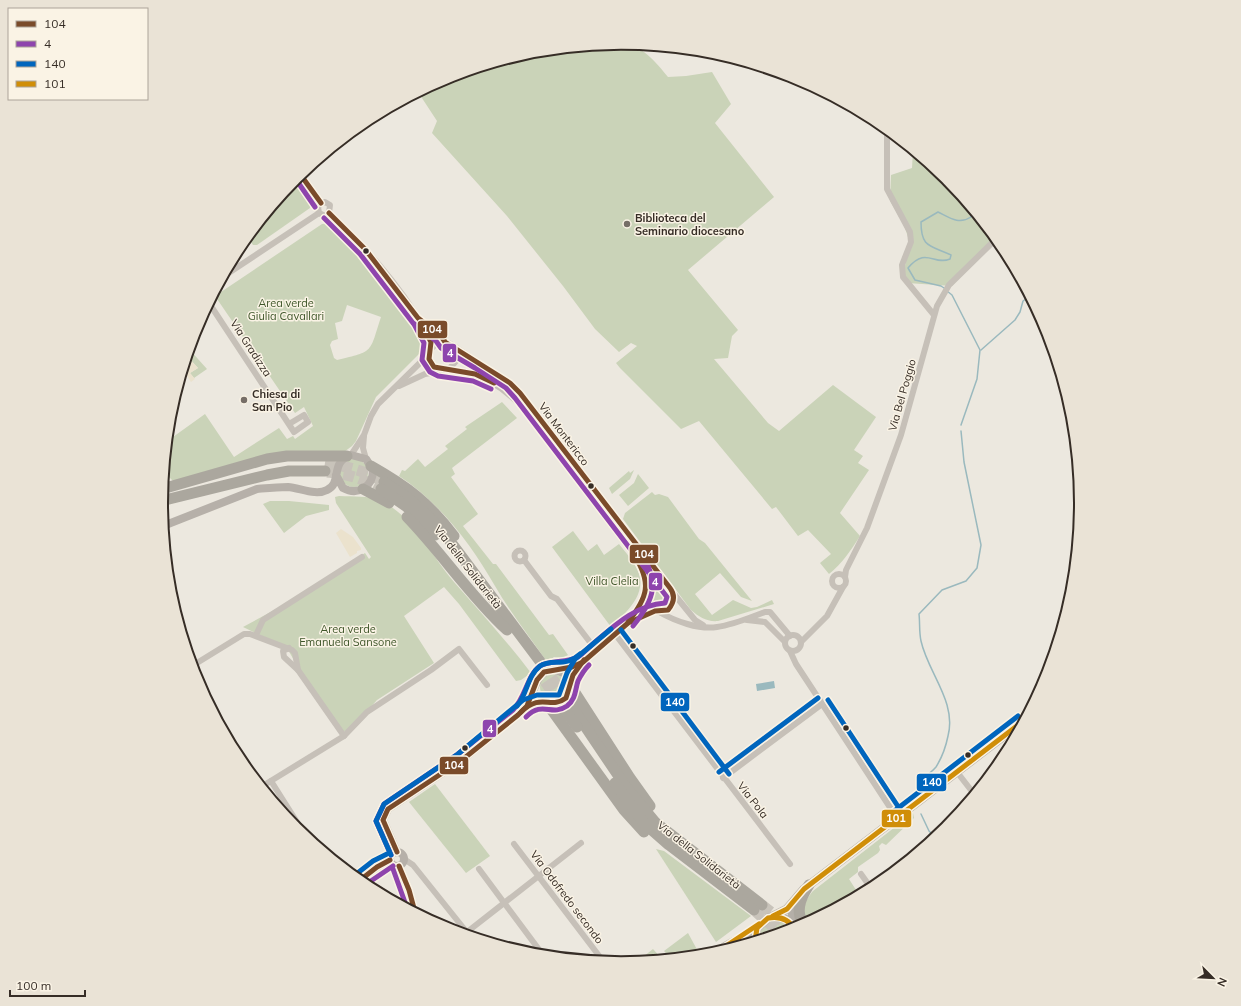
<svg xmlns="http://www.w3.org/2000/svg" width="1241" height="1006" viewBox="0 0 1241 1006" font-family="Mulish,sans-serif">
	<rect width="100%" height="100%" fill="#ece8df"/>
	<g fill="#cad3b8" fill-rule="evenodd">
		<path d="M621 43C642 45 655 61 668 77L686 76 712 72 731 104 715 123 774 197 688 270 738 330 732 336 728 358 714 359 768 423 779 431 833 385 876 417 854 450 863 456 858 463 869 470 840 513 860 536C851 550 842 564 829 574L820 563 831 554 808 530 798 536 776 507 772 509 699 421 681 429 620 368 616 363 637 346 631 343 619 352 595 329 563 286 507 216 432 133 437 121 418 92 445 78 531 52Z"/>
		<polygon points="913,151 946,178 996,239 952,286 907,283 903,279 909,240 904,225 890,201 891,175 912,168"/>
		<polygon points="294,179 312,203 310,208 257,245 253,245 247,236"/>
		<path d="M330 223 362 253 420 333 424 345 423 350 376 397 356 441 352 446 344 452 239 462 173 481 169 477 163 478 166 442 205 414 234 457 279 428 287 439 293 436 295 439 313 426 304 407 295 413 215 296 322 224ZM347 305 381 317C369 353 375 351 337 360L334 358 330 345 332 341 338 339 335 323 342 321Z"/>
		<polygon points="189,349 207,369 194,378 190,373 198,368 187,356"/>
		<path d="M502 402 517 418 452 468 455 474 451 477 478 514 463 526 493 564H496L549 635 553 634 568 655 562 658 554 657 547 662C530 637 510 612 495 586 471 544 440 503 399 476L402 470 405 471 418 459 425 467 448 449 445 446 467 429 465 427Z"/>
		<circle cx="354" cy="473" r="14"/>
		<polygon points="634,470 630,479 612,494 609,488 629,471 630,473"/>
		<polygon points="638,474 649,488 628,506 619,495 634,483"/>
		<path d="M652 492 655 495 659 494 668 497 699 539 705 543 752 601 741 597 720 573 695 594 712 615 733 600 751 608 757 607 772 600 774 604 718 621C707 622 699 617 691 610L623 519 625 513Z"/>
		<path d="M339 496C354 497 367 495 381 501 415 517 431 556 454 582 480 612 507 641 531 673L521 680 516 681 459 604 444 587 404 616 434 663 377 700 351 729 342 732 311 690 287 648 243 627 289 602 365 553 369 559 371 557 336 503 335 497Z"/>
		<polygon points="270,501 289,501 329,505 329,510 306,516 284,533 263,504"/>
		<path d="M573 531 588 551 597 544 604 555 619 544C625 552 633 560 637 569 649 594 626 612 611 627L552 547Z"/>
		<circle cx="660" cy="598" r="12"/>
		<circle cx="553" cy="687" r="13"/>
		<polygon points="435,784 490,856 466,873 409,802"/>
		<path d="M913 813 914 818 886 845 882 843 879 846 880 850 878 853 858 867V872L849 879 856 890 840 902 841 904 809 921C799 912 806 899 813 891Z"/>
		<polygon points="656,849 664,851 751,916 716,942"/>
		<polygon points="771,921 781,921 790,930 759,939 762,927"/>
		<polygon points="688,933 700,955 670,958 664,951"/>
		<polygon points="653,949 662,959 638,961"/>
	</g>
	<g fill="#ebe2cd">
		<polygon points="187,356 198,368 190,373 195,379 191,382 187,376 181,374"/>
		<polygon points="341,529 353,537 361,548 361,550 357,551 357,553 350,557 336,533"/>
	</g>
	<polygon fill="#9ab9be" points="774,681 775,688 757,691 756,684"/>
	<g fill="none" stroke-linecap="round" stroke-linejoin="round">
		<g stroke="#9ab9be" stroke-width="1.5">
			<path d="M944 288 941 286 915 280 908 268C926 246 934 266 950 259L951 255C930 245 921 248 921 222L938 212C950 218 959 225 971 217L969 206"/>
			<polyline points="947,291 952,295 980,350 977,379 961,425"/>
			<polyline points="981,350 1015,320 1020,312 1023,301 1029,297"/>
			<path d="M920 785C924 776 930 774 936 767 941 759 946 746 948 736 957 702 928 673 921 641 919 632 920 622 919 614L942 590 966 581 977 568 981 545 964 462 961 431"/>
			<polyline points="921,814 929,831 935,837"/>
		</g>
		<g stroke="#c8c3ba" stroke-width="11" stroke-dasharray="11 5.5" stroke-linecap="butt">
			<path d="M325 463C349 467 363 470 384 482"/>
			<path d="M327 472C349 474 361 478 381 489"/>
			<polyline points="542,664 570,704"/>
			<polyline points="536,668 563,708"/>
			<polyline points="762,905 782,921"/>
			<polyline points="754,910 780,933"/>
		</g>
		<g stroke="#c6c0b8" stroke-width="6">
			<polyline points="887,130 887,189 910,232 911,242 902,265 903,277 934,315"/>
			<polyline points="300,173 321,203"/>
			<polyline points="321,203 318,207 319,213 325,216 329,213"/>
			<polyline points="321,203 325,202 330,205 329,213"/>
			<path d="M329 213C363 244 400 286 422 325 425 330 429 336 431 342 433 351 425 359 435 367 440 372 448 369 455 370 482 375 501 385 520 405L643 567 645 574 646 593"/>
			<polyline points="221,278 319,213"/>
			<polyline points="209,303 294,432 308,422 304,415 289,424"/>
			<polyline points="421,320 445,342"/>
			<polyline points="431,349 437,343 449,343 510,383 520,393 670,588"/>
			<polyline points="449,369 457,360 456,348"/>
			<polyline points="399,386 425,374 441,371"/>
			<polyline points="364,436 363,448 366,459"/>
			<polyline points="351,455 364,435 371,416 378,404 429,354"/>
			<circle cx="520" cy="556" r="5.5"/>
			<polyline points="524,560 551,596 557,599 596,650"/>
			<circle cx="839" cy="581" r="7"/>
			<polyline points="845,577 846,570 867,528 901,435 937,306 949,285 996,239"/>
			<circle cx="660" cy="598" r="14"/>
			<polyline points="674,594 695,620 703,625"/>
			<path d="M659 612C675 621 699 630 717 627 733 625 749 618 765 612H770L790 636"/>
			<polyline points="747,620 765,622 785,642"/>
			<polyline points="629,622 655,611"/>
			<polyline points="615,634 790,864"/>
			<circle cx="793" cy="643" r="8"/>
			<polyline points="256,635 263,620 362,557"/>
			<polyline points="801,642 827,616 843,587"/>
			<polyline points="289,648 283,651 284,657 298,670 344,736"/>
			<polyline points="790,651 796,664 897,818"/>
			<polyline points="192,666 244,634 250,634 292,650 295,653 298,670"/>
			<polyline points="559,670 581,662"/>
			<path d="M570 683C580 657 607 642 627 623 634 616 640 607 645 598"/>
			<polyline points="219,723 262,787"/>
			<polyline points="957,772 974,794"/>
			<polyline points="723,778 822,704"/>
			<polyline points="271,781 307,838"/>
			<polyline points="261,787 344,736 367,712 431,670 459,649 487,685"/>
			<polyline points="514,844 603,961"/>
			<polyline points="404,859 413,865 469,935"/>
			<polyline points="399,866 409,890 415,912"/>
			<polyline points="479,869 543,955"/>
			<polyline points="861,874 871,888"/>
			<polyline points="467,932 581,843"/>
		</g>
		<g stroke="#b6b0a9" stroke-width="8">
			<path d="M163 526 257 489C268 488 277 487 288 487 300 488 316 496 327 490 343 483 329 462 351 455L366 459 373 470C373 487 358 496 343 488L336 475"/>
			<circle cx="397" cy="859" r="7"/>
			<path d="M397 852 383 820 388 809 462 760 527 706 539 701 550 703H559L566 698 570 689 569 679 563 673 554 669C535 671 535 692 527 706"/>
			<polyline points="359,881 377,867 390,860"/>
		</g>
		<g stroke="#b4afa8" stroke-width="9">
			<polyline points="773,916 787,909 804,889 1022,722"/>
			<polyline points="793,925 792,916 796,899"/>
			<path d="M755 941 757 928 768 918C779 915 789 918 794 929"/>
			<path d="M716 953C729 942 745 938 757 927"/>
		</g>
		<g stroke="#aba79e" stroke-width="11">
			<path d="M371 466C408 487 428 502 454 536"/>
			<polyline points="384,482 408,498 428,516 447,537 542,664"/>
			<polyline points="162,489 267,459 287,456 347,456"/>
			<polyline points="363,489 389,503"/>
			<polyline points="381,489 407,507 435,535"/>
			<polyline points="161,501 267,475 289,471 325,471"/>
			<path d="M407 517C442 553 470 596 507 630"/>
			<polyline points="570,685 630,778 650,806"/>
			<polyline points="546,702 624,810 644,832"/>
			<polyline points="570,704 626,787 655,822 762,905"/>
			<polyline points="563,708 577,727"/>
			<polyline points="615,783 644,823 669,845 754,910"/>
			<path d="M804 924C794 912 801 897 809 885"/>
			<polyline points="794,927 795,928"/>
		</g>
		<g stroke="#faf3e5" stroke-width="8">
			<g id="bus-1">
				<polyline points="300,174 321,203"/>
				<path d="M329 213 365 249 418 318 441 336 445 342 510 383 520 393 670 588C676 596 674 603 668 610L655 611 628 623 583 662 572 667 544 672 537 680 527 706 518 715 462 760 388 809 383 820 397 852"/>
				<polyline points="420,321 431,342 429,359 434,367 475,374 494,383"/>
				<path d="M628 622C648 597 652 583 634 555"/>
				<path d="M521 712C542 692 550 710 566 698L573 675 584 660"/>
				<polyline points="399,866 409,890 415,912"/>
				<polyline points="359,881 377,867 390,860"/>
			</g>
		</g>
		<g stroke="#faf3e5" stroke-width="8">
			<g id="bus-2">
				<polyline points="295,178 315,207"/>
				<path d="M324 218 360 254 413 323 436 341 441 348 475 368 506 388 515 398 667 597 665 603C636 605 615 625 594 643 589 647 584 653 578 657 567 663 549 660 540 666 527 675 526 697 513 710L458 754 384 804 376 821 391 855"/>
				<polyline points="414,324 424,343 422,360 430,372 438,376 473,381 491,389"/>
				<path d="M633 626C655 599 660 582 640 551"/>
				<path d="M526 717C543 700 551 717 567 706 576 699 575 690 578 681 581 675 585 669 589 665"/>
				<polyline points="393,869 407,908"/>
				<polyline points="365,885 393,866"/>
			</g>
		</g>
		<g stroke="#faf3e5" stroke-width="8">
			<g id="bus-3">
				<polyline points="621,630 729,774"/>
				<polyline points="828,700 903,814"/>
				<path d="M517 706C527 695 527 676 540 666 552 658 565 668 580 654"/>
				<polyline points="719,772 818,698"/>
				<polyline points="893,812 1018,716"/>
				<polyline points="391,855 376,821 384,804 458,754 523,700 537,695 559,695 567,673 575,659 611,629"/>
				<polyline points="355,875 373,861 387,854"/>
			</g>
		</g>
		<g stroke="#faf3e5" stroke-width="8">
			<g id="bus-4">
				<polyline points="773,916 787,909 804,889 1022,722"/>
				<path d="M755 941 757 928 768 918C779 916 788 918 794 929"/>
				<polyline points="717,952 759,924"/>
			</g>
		</g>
		<use href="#bus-1" stroke="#7a4b2a" stroke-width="5"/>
		<use href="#bus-2" stroke="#8e44ad" stroke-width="5"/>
		<use href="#bus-3" stroke="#0065bd" stroke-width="5"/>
		<use href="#bus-4" stroke="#d08e08" stroke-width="5"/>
	</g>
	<g fill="#766e67" stroke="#faf3e5" stroke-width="1.5">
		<circle cx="627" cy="224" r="4"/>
		<circle cx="244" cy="400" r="4"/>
	</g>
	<g fill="#362d26" stroke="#faf3e5" stroke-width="1.5">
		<circle cx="366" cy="251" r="3.5"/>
		<circle cx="591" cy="486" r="3.5"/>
		<circle cx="633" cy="646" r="3.5"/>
		<circle cx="846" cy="728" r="3.5"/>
		<circle cx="465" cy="748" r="3.5"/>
		<circle cx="968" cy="755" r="3.5"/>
	</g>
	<g text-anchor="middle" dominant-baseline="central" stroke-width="3" stroke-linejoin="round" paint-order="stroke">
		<g font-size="11" font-weight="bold" fill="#362d26" stroke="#faf3e5" text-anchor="start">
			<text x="635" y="218">Biblioteca del<tspan x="635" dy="13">Seminario diocesano</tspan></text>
			<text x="252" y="394">Chiesa di<tspan x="252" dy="13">San Pio</tspan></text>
		</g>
		<g font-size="11" fill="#3e5529" stroke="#faf3e5">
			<text x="286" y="303">Area verde<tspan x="286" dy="13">Giulia Cavallari</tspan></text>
			<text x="612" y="581">Villa Clelia</text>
			<text x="348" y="629">Area verde<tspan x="348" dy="13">Emanuela Sansone</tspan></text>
		</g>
		<g font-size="11" fill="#362d26" stroke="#faf3e5">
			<text transform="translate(251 348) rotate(57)">Via Gradizza</text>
			<text transform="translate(902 395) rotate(-74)">Via Bel Poggio</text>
			<text transform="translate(564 434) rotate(53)">Via Montericco</text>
			<text transform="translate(468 567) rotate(52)">Via della Solidarietà</text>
			<text transform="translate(753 800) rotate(52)">Via Pola</text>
			<text transform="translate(699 855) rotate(38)">Via della Solidarietà</text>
			<text transform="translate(567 897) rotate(53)">Via Odofredo secondo</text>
		</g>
	</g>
	<path d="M0 0H1241V1006H0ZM168 503a453 453 0 1 1 906 0a453 453 0 1 1-906 0Z" fill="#eae3d6" fill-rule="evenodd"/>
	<path fill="none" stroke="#362d26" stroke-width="2" d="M168 503a453 453 0 1 1 906 0a453 453 0 1 1-906 0Z"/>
	<g stroke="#faf3e5" stroke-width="1.5">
		<rect x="417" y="320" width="31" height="19" rx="4" fill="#7a4b2a"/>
		<rect x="442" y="343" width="15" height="20" rx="4" fill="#8e44ad"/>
		<rect x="629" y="544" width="30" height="20" rx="4" fill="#7a4b2a"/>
		<rect x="648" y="572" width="15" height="19" rx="4" fill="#8e44ad"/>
		<rect x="660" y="692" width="30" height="20" rx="4" fill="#0065bd"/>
		<rect x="482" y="719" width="15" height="19" rx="4" fill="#8e44ad"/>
		<rect x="439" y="756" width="30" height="19" rx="4" fill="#7a4b2a"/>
		<rect x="916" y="773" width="31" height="19" rx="4" fill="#0065bd"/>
		<rect x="881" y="809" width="31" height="19" rx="4" fill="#d08e08"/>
	</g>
	<g font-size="11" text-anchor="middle" font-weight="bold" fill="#fff">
		<text x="432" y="333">104</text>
		<text x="450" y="357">4</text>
		<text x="644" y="558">104</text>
		<text x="655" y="586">4</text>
		<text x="675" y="706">140</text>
		<text x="490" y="733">4</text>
		<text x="454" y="769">104</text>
		<text x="932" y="786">140</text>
		<text x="896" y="822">101</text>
	</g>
	<rect x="8" y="8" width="140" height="92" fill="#faf3e5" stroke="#aca499"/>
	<rect x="16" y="21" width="20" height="6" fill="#7a4b2a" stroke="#aca499"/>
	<text x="44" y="28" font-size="12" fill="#362d26">104</text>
	<rect x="16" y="41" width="20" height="6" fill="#8e44ad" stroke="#aca499"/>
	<text x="44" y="48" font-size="12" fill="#362d26">4</text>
	<rect x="16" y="61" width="20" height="6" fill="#0065bd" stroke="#aca499"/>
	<text x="44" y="68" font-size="12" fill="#362d26">140</text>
	<rect x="16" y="81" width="20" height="6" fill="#d08e08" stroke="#aca499"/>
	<text x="44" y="88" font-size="12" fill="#362d26">101</text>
	<g transform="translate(1213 978) rotate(114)" stroke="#faf3e5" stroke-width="3" paint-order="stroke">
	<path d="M0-3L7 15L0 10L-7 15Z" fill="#362d26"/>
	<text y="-6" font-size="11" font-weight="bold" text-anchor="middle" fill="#362d26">N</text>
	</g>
	<path d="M10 990v6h75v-6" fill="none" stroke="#362d26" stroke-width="2"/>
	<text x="16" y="990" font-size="12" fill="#362d26" stroke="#faf3e5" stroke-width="3" paint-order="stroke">100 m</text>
</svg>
